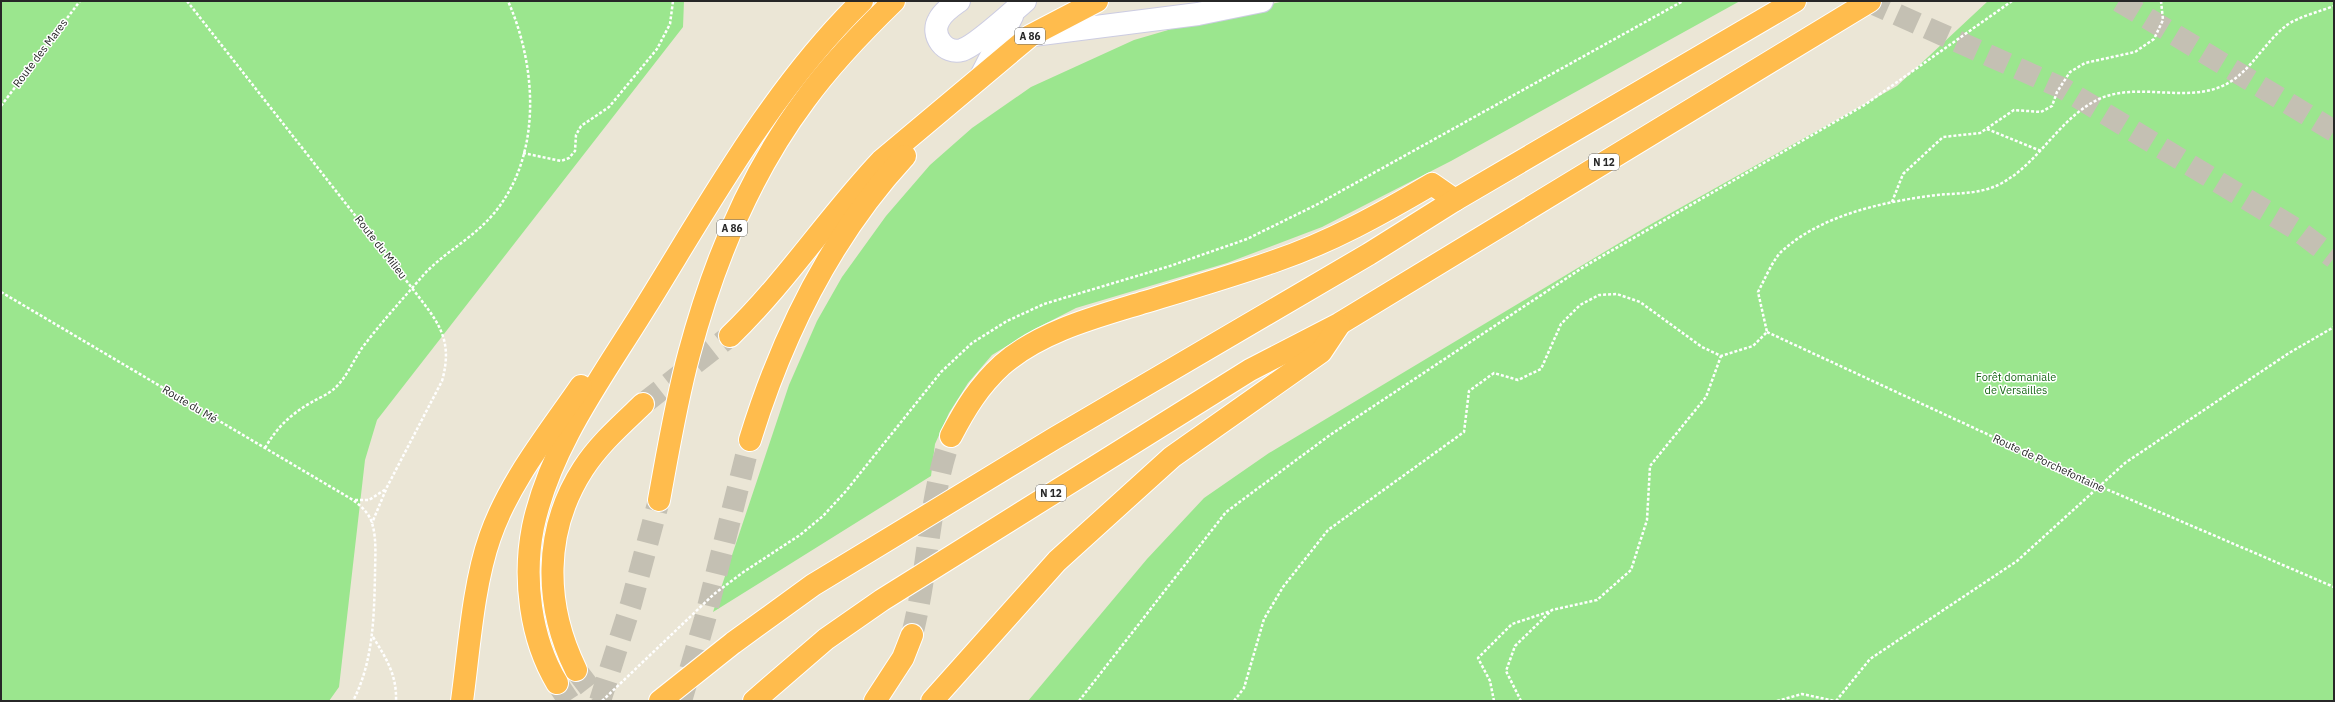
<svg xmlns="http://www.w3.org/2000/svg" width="2335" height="702" viewBox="0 0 2335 702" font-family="'IBM Plex Sans',sans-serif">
	<rect width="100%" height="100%" fill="#ebe6d6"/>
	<g fill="#9be68e">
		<polygon points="1,1 684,1 683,27 377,420 365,460 339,687 329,701 1,701"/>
		<polygon points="1285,1 1740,1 1451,161 1322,227 1227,263 1076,308 1033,330 992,355 968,383 949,413 935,444 931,476 713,612 789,385 817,321 842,277 886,216 930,165 972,128 1031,87 1134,40 1216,16"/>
		<polygon points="1988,1 2334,1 2334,701 1028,701 1147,559 1204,498 1269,453 1646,227 1897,86"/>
	</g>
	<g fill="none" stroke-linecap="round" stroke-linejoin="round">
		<g stroke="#c4c0b3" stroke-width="22" stroke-dasharray="22 11" stroke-linecap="butt">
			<polyline points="1867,1 2064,89 2296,229 2334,258"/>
			<polyline points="2119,1 2334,131"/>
			<polyline points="643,404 730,336"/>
			<path d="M912 635C929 569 928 500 951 436"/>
			<polyline points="576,670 600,701"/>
			<polyline points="557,683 569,701"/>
			<polyline points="600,701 631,604 659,500"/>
			<polyline points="681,701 705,619 750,440"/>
		</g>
		<g stroke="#cccce2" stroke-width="24">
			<g id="minor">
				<path d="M959 1C952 6 943 12 939 20 930 35 945 55 962 50 977 45 1012 12 1025 1"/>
				<polyline points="1033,35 1198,14 1262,1"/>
				<polyline points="981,76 1012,16"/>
			</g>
		</g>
		<g stroke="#fff" stroke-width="24">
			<g id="highway">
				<path d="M730 336C786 282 828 217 881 161L1030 36 1097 1"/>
				<path d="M951 436C965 409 979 386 1002 365 1041 331 1096 317 1145 302 1188 289 1232 276 1275 261 1331 242 1381 214 1432 184L1455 200"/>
				<path d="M750 440C782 336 830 237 905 156"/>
				<path d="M659 500C668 451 676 402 689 354 713 264 749 175 805 100 831 64 862 32 894 1"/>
				<path d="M576 670C544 605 543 531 583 469 599 444 622 424 643 404"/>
				<path d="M557 683C530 638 523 578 533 527 550 446 603 376 646 306 711 201 773 88 862 1"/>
				<path d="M462 701C469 650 473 585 490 537 509 482 548 434 581 386"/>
				<polyline points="660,701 733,643 813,585 1055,438 1369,254 1455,200 1795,1"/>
				<polyline points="754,701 826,639 882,600 1250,370 1339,324 1870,1"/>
				<polyline points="875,701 903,658 912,635"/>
				<polyline points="932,701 1057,561 1172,457 1321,352 1339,325"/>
			</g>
		</g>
		<g stroke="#fff" stroke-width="2.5" stroke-dasharray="3 2" stroke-linecap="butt">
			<path d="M187 1 412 288C437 321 454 338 442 381L387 487 372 523"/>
			<polyline points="1,106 80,1"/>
			<polyline points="1987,129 2041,151"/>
			<polyline points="523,153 561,161 569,158 575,151 576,135 581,126 609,107 657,49 670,24 673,1"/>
			<polyline points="1892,202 1903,174 1943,137 1980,133 2014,110 2041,112 2052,106 2057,92 2070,72 2085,63 2135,52 2154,39 2163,20 2161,1"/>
			<path d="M1 292 353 500C361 506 369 513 372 523 377 539 375 559 375 575 374 619 373 662 353 701"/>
			<polyline points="1767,332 2099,486 2334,587"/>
			<path d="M265 448C277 427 291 414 312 402 319 398 329 394 335 388 347 377 353 361 362 348 380 324 400 302 420 279 440 255 467 242 488 220 543 162 538 69 508 1"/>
			<polyline points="355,500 369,500 386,489"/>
			<path d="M373 637C386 658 397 675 396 701"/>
			<polyline points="602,701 714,594 742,573 800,535 823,516 846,491 941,372 972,343 1007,321 1044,304 1170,266 1247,239 1316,205 1683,1"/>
			<polyline points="1079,701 1226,512 1330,435 1585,266 1866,104 2012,1"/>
			<path d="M1234 701 1244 688 1264 619 1283 587 1328 530 1464 432 1469 391 1494 373 1518 380 1541 369 1561 324 1580 305 1599 295 1617 294 1640 302 1702 347 1721 356 1753 346 1767 332 1758 292C1764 281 1773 259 1782 251 1821 216 1878 203 1929 196 1955 192 1978 196 2002 183 2040 162 2059 118 2099 99 2137 82 2182 102 2220 87 2250 75 2262 44 2287 25 2298 17 2321 11 2334 6"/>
			<polyline points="1494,701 1490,681 1478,658 1512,624 1551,611"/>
			<polyline points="1521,701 1506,671 1515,646 1552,610 1597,600 1631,570 1647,520 1650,466 1706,397 1721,356"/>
			<polyline points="1777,701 1802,694 1835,701"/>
			<polyline points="1836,701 1870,659 2017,561 2125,463 2289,353 2334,327"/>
		</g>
		<use href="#minor" stroke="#fff" stroke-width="22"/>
		<use href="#highway" stroke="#ffbc4d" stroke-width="22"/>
	</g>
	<g text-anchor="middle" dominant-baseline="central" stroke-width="3" stroke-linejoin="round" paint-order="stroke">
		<g fill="#fff" stroke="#686868" stroke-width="1">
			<rect x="1015" y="28" width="30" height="16" rx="3"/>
			<rect x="1589" y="154" width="30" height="16" rx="3"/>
			<rect x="717" y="220" width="30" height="16" rx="3"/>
			<rect x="1036" y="485" width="30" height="16" rx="3"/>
		</g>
		<g font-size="10" font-weight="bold" fill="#272727">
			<text x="1030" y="36">A 86</text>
			<text x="1604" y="162">N 12</text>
			<text x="732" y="228">A 86</text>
			<text x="1051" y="493">N 12</text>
		</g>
		<g font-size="11" fill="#272727" stroke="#fff">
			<text transform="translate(40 53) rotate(-53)">Route des Mares</text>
			<text transform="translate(381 247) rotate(52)">Route du Milieu</text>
			<text transform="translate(190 404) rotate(31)">Route du Mé</text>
			<text transform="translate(2049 463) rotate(25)">Route de Porchefontaine</text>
		</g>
		<g font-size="11" fill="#156614" stroke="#fff">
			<text x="2016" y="377">Forêt domaniale<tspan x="2016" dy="13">de Versailles</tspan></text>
		</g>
	</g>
	<rect width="2335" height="702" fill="none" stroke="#272727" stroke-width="4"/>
</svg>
